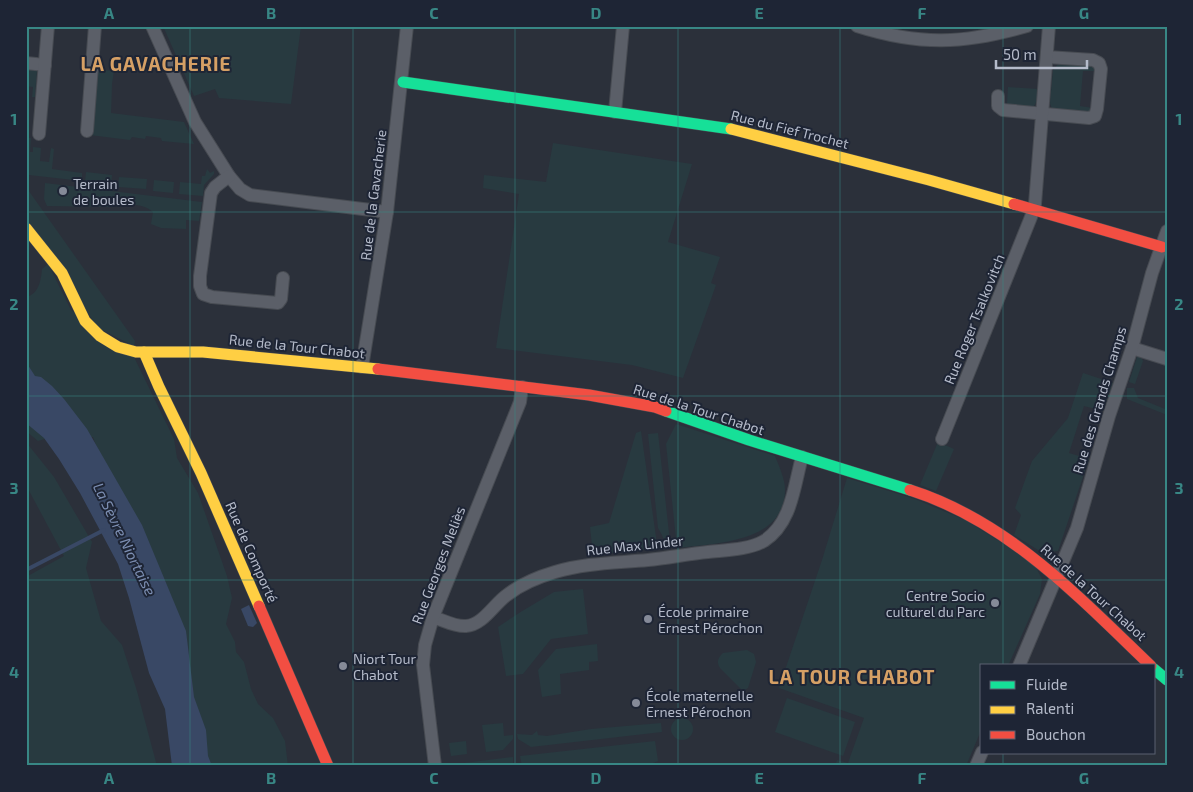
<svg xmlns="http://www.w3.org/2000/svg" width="1193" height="792" viewBox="0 0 1193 792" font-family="'Exo 2',sans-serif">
	<rect width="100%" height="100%" fill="#2b303a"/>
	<g fill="#283a40">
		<polygon points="163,26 301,26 291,104 219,98 215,89 194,96"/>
		<polygon points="1059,63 1093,65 1096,71 1083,71 1080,106 1093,108 1091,113 1052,109 1050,103 1053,70"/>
		<polygon points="96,69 114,71 112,84 111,113 184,122 194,144 162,141 161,138 146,136 145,139 132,137 130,140 90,135"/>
		<polygon points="26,70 37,70 35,97 32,97 33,87 26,86"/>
		<path d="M1008 87 1038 89C1037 112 1031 110 1011 108L1007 103Z"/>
		<polygon points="29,138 31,138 30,152 33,152 33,147 41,148 40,161 49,162 51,148 54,149 52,169 82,173 82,181 29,175 26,172 26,146"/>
		<polygon points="553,143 692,164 668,242 720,257 711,283 716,285 683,378 632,365 496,348 519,194 483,188 484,175 546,182"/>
		<polygon points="207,169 210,173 214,171 214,174 204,185 203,196 179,194 180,182 201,184 202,176 205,176"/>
		<polygon points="86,172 112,175 111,185 85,182"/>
		<polygon points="119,177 147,179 146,189 118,187"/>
		<polygon points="154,180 174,182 173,193 153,191"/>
		<path d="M45 183 202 202 199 221 186 220V229L161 228 151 224 153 212C143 203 126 203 112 207L47 206 44 199Z"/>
		<polygon points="26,187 135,341 134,346 98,328 26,221"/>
		<path d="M48 264 71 310 134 357 174 439 177 458 198 493 227 576 232 598 226 624 235 642 236 652 244 662 251 689 258 704 273 718 285 741 288 766H183L103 464 93 437 81 438 58 435 38 441 26 431V297C39 294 41 280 42 269Z"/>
		<polygon points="1137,357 1141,357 1143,361 1135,384 1129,382"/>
		<polygon points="1083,373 1113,383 1103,411 1084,406 1069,453 1089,459 1058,551 1043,553 1014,535 1021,515 1015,508 1032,461 1068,418"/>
		<polygon points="1127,388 1134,388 1138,398 1165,409 1167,404 1167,415 1127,399"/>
		<path d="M676 424 775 456C779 466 785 479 785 490 785 543 715 543 677 548L666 444Z"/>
		<polygon points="641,431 657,544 652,549 593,555 590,527 609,523 636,433"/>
		<polygon points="658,433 670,542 665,543 662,535 658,528 648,434"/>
		<polygon points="26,442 54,477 92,542 86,568 101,621 122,645 137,691 157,766 26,766 26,577 64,556 26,485"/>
		<polygon points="938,442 954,449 936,491 920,485"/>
		<polygon points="847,478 915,499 965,520 1033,562 1042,579 1040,594 1008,666 982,666 982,728 966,766 835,766 837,760 848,763 864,718 779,688 822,560"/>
		<polygon points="583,589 588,634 551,639 523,674 506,676 498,627 519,613 554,592"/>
		<polygon points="597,644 598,661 589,662 589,670 560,674 561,694 542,697 538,670 556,649"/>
		<path d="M747 650 754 654 756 662 748 688 743 691 720 668C716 662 718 658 723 653Z"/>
		<polygon points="787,698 855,722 843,756 775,732"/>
		<circle cx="682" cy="729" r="11"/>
		<polygon points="503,723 504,736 513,735 513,739 503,750 486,752 482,725"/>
		<polygon points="661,723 662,732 531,747 518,739 517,734 532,735 537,731 538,735 547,736 591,729"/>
		<polygon points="466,741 467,754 451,756 449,743"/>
		<polygon points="655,741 658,761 646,766 562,766 546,764 522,766 520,756"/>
		<polygon points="513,757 513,766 456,766 456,764"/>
	</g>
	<g fill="#394865">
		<polygon points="26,362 35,376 41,377 52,386 64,399 87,429 142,525 186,631 194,697 206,730 208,756 212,766 172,766 165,709 149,673 129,598 118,564 80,493 59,459 44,438 26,423"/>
		<polygon points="249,605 257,623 253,627 248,626 241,609"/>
	</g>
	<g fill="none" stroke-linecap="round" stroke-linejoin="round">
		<polyline stroke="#394865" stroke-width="4" points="26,570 104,530"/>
		<g stroke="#474b52" stroke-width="14">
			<g id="street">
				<polyline points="152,26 195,122 229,176 240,189 250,195 387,212"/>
				<path d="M857 26C920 46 964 44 1027 26"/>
				<polyline points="26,63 45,65"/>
				<polyline points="998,96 998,106 1003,110 1089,118 1095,116 1097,109 1101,69 1099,63 1093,60 1047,57"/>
				<polyline points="615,112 623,26"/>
				<polyline points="87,131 95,26"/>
				<polyline points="39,134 48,26"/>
				<polyline points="229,176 215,187 211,193 200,276 200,286 203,294 212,297 278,303 281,299 283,278"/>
				<polyline points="1132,348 1167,359"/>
				<polyline points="362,367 387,212 407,26"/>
				<polyline points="942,439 1031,217 1035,204 1049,26"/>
				<path d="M433 617C443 620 455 627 466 626 483 625 494 604 507 595 521 584 538 577 555 572 585 563 617 563 648 560 668 558 688 554 708 552 726 550 748 550 764 541 792 523 794 486 802 457"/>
				<polyline points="1019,666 1077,528 1109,416 1132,348 1152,273 1167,231"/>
				<polyline points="435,766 423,665 425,645 433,617 520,402 522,387"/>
				<polyline points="976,766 982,752"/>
			</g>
		</g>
		<g stroke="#474b52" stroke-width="12">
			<g id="fast">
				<polyline points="403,82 731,129"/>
				<polyline points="666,411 749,440 910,490"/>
				<polyline points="1154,669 1167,680"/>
			</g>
		</g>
		<g stroke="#474b52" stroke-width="12">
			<g id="slow">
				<polyline points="731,129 929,180 1014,204"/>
				<polyline points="26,228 62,273 85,321 100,336 118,347 136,352 203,352 378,369"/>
				<polyline points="144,352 159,387 201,473 259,606"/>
			</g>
		</g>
		<g stroke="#474b52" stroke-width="12">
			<g id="jam">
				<polyline points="1014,204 1162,247"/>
				<polyline points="378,369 589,395 655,407 666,411"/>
				<path d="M910 490C1008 521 1079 597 1151 666"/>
				<polyline points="259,606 328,766"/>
			</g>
		</g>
		<use href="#street" stroke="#5b5f68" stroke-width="12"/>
		<use href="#fast" stroke="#16e098" stroke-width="11"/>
		<use href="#slow" stroke="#ffcf43" stroke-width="11"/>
		<use href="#jam" stroke="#f24e42" stroke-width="11"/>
	</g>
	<path fill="none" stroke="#388785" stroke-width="1" stroke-opacity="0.55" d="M190 26V766M353 26V766M515 26V766M678 26V766M840 26V766M1003 26V666M26 212H1167M26 396H1167M26 580H1167M1003 753V766"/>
	<g fill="#858a98" stroke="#1e2535" stroke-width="2">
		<circle cx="63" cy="191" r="5"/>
		<circle cx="995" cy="603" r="5"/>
		<circle cx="648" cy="619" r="5"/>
		<circle cx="343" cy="666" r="5"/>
		<circle cx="636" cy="703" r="5"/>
	</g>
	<g text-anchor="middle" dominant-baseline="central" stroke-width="4" stroke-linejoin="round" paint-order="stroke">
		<g font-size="14" fill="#b5bbca" stroke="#1e2535">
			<text transform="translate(790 129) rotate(14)">Rue du Fief Trochet</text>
			<text transform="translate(373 195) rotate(-83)">Rue de la Gavacherie</text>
			<text transform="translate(974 319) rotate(-68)">Rue Roger Tsalkovitch</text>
			<text transform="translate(297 346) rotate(6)">Rue de la Tour Chabot</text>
			<text transform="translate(1099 400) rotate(-73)">Rue des Grands Champs</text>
			<text transform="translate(699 409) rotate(18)">Rue de la Tour Chabot</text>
			<text transform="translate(635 545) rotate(-6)">Rue Max Linder</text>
			<text transform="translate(252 552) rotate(66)">Rue de Comporté</text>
			<text transform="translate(438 565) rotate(-69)">Rue Georges Meliès</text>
			<text transform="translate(1094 592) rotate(42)">Rue de la Tour Chabot</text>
		</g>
		<g font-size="14" fill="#b5bbca" stroke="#1e2535" text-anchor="start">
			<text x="73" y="183">Terrain<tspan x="73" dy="16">de boules</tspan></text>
			<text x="985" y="595" text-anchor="end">Centre Socio<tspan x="985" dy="16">culturel du Parc</tspan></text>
			<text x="658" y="611">École primaire<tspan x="658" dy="16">Ernest Pérochon</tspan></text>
			<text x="353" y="658">Niort Tour<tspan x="353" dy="16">Chabot</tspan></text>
			<text x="646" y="695">École maternelle<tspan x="646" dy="16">Ernest Pérochon</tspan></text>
		</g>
		<g font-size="15" font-style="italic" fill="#7c8eb2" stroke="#1e2535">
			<text transform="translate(125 539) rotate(64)">La Sèvre Niortaise</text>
		</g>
		<g font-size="19" font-weight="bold" letter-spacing="1" fill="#d6a065" stroke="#1e2535">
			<text x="156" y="63">LA GAVACHERIE</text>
			<text x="852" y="676">LA TOUR CHABOT</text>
		</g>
	</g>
	<rect width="1193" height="792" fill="none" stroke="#1e2535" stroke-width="55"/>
	<rect x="980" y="664" width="175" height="90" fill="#1e2535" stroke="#5a6171"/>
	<rect x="990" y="681" width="25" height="8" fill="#16e098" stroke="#5a6171"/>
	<text x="1026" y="690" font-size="15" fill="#b5bbca">Fluide</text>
	<rect x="990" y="706" width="25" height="8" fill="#ffcf43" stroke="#5a6171"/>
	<text x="1026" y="714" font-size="15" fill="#b5bbca">Ralenti</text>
	<rect x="990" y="731" width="25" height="8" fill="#f24e42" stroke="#5a6171"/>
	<text x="1026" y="740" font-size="15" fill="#b5bbca">Bouchon</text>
	<path d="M996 60v8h91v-8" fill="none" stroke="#b5bbca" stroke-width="2.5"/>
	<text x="1003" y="60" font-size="15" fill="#b5bbca" stroke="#1e2535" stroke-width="4" paint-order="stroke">50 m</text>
	<rect x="28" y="28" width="1138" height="736" fill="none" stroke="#388785" stroke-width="2"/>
	<g font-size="16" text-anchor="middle" font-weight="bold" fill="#388785">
		<text x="109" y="19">A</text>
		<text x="271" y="19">B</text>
		<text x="434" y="19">C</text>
		<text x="596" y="19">D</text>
		<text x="759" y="19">E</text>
		<text x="922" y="19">F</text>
		<text x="1084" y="19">G</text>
		<text x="14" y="125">1</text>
		<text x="1179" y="125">1</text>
		<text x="14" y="310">2</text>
		<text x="1179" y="310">2</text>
		<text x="14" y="494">3</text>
		<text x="1179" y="494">3</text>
		<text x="14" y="678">4</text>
		<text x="1179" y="678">4</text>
		<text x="109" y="784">A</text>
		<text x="271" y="784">B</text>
		<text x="434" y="784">C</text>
		<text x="596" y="784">D</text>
		<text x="759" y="784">E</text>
		<text x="922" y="784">F</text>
		<text x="1084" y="784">G</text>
	</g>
</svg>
